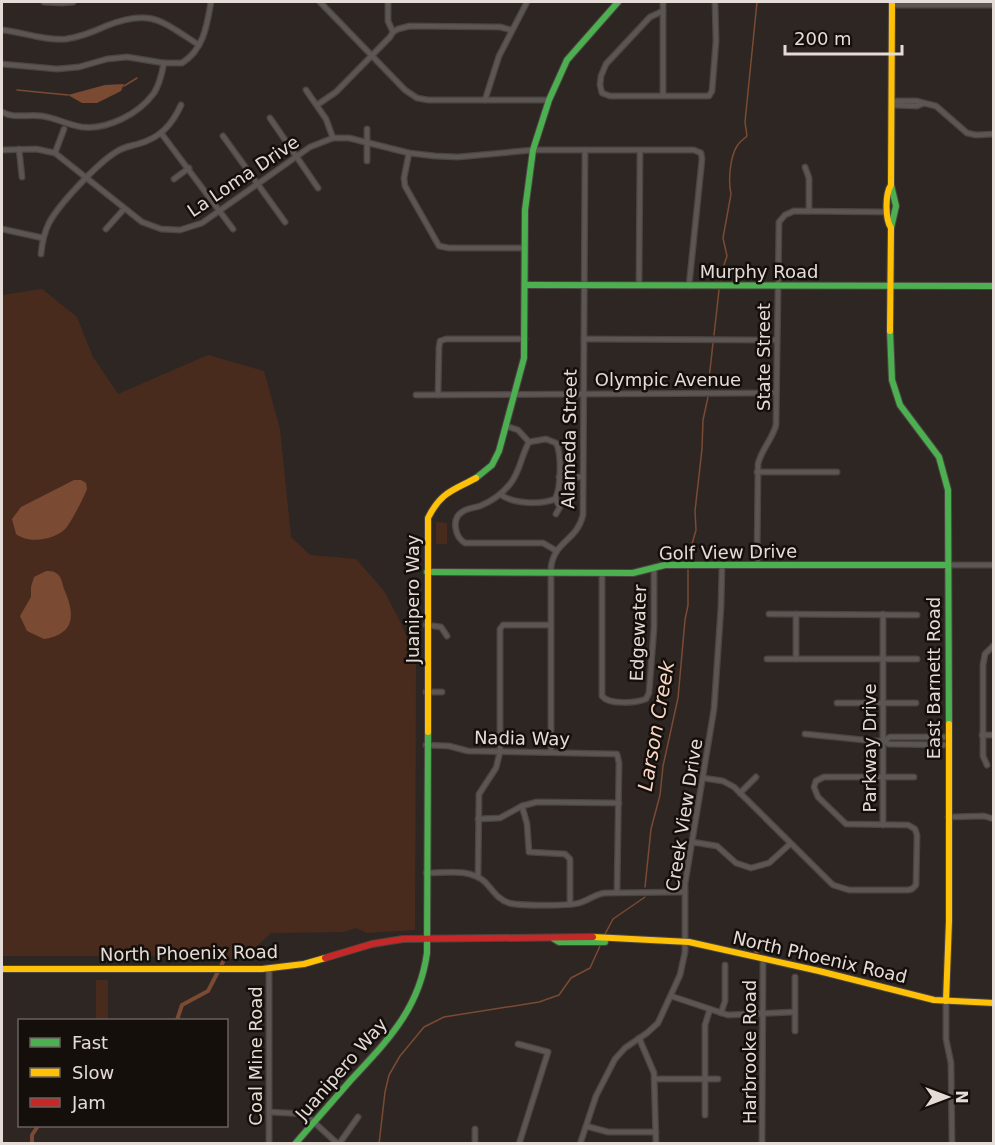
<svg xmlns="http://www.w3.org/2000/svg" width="995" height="1145" viewBox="0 0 995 1145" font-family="'DejaVu Sans',sans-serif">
	<rect width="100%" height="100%" fill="#2e2623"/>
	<g fill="#492b1e">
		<polygon points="42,289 77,317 93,357 118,394 208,355 264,371 280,429 291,537 310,555 356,559 384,591 402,625 416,662 415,930 367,933 356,928 343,932 271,933 255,948 227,960 225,956 2,956 2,295"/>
		<polygon points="436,522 447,523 447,544 436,544"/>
		<rect x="96" y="980" width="12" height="40"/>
	</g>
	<g fill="#7b4a33">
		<polygon points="124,84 121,91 97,103 82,103 68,95 105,85"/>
		<path d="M74 480H81L86 483 87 489C84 497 70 525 64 530 52 540 29 544 16 534L12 519 21 507Z"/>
		<path d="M46 571C49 571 53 571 56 573 62 577 62 583 64 589 75 614 76 634 44 639L27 631 20 616 31 597V587L34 577Z"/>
	</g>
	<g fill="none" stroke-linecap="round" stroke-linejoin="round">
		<g stroke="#7b4a33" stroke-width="1.5">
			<polyline points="124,86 137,78"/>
			<polyline points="17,90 68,95"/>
			<path d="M721 280 722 271 727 256 723 238 731 194C728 181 730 157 737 146 740 141 744 139 747 136L745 122 757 2"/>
			<polyline points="714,335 719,290"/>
			<polyline points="708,388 713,343"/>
			<polyline points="688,558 696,530 695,511 702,449 703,420 708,397"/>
			<polyline points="645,887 651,829 660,795 663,766 678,698 685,620 688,605 688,570"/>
			<polyline points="604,936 613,919 645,897"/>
			<polyline points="379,1144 385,1092 389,1075 400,1056 424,1027 444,1017 539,1002 559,995 571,978 590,968 600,946"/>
		</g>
		<g stroke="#7b4a33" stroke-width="4">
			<polyline points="756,953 759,948"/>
			<polyline points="177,1020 182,1005 208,991 223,962"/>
			<polyline points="32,1144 32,1135 38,1126"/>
		</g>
		<g stroke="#4b4441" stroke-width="7">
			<g id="street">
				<polyline points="44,2 62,3 73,2"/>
				<polyline points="320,2 405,90 417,98 428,100 549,100"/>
				<polyline points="663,2 663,95"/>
				<polyline points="892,5 994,5"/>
				<polyline points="663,11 650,17 606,64 601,76 600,85 602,93 610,96 709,96 712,91 716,41 715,2"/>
				<path d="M2 30C23 32 44 41 66 39 80 37 93 32 106 26 151 8 161 21 199 45"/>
				<polyline points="393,32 398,29 410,26 500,27 511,30"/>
				<path d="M164 63H182C204 49 207 25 211 2"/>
				<path d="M2 64 57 69 79 67 107 59 127 57 164 63C162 73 160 84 154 93 139 114 107 130 82 127 68 125 56 118 42 116 28 114 14 119 2 112"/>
				<polyline points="306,90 326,119 333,138"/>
				<polyline points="485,100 499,56 527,2"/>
				<polyline points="892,101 916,101 936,106 967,133 976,135 994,134"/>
				<polyline points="317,105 336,92 390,37 393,32 388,21 388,2"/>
				<polyline points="892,105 917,106 922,104"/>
				<polyline points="270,118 318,188"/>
				<polyline points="161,133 233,229"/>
				<polyline points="223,136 285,222"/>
				<polyline points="19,149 22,177"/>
				<polyline points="2,150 36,149 55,153 142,222 161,229 180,230 202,223 310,147 333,138 349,138 409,153 435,156 458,157 533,150 694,150 701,153 702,159 689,286"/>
				<polyline points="55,153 64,129"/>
				<polyline points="409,153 404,178 405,186 439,246 449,248 525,248"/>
				<polyline points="367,161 367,129"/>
				<polyline points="805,167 809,178 809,211"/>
				<polyline points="174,179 189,168"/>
				<polyline points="2,229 43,238"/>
				<polyline points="106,229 124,209"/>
				<path d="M41 254C42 243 44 233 49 223 59 204 98 163 116 152 123 147 131 146 138 144 160 138 172 125 181 105"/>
				<polyline points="639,285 640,150"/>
				<polyline points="584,339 777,340"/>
				<polyline points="416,395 776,393"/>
				<polyline points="438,395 439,347 440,341 446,339 525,339"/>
				<polyline points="506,426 518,430 529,442"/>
				<polyline points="757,472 837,472"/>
				<polyline points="559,477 583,477"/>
				<path d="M500 494C512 504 541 505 555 499 561 489 562 454 556 443L546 439 529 442C521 456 520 472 510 484 502 494 492 501 480 506 474 508 467 508 462 512 451 519 455 537 465 543H543L555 550"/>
				<polyline points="555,499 560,507 556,514"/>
				<path d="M757 564 758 464C761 450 772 440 776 425L779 222 785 215 794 211 888 212"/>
				<polyline points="947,565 994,565"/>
				<path d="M602 573V696C609 705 636 703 646 699L649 693 654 628V567"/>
				<polyline points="769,614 917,615"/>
				<polyline points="426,625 441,627 447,636"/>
				<polyline points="767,659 917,659"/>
				<polyline points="796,659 796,614"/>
				<polyline points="426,692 442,692"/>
				<polyline points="837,703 916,703"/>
				<polyline points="805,734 874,741 883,741 890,737 948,737"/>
				<polyline points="982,735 994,735"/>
				<polyline points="883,741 889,744 948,745"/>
				<polyline points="426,745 449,746 468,751 617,754 619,763 617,892"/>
				<path d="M551 752V567C555 540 577 541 583 515L585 150"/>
				<polyline points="987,765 983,756 983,665 985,654 994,645"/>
				<polyline points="703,778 723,781 734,787 833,885 849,890 908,890 912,889 916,885 917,835 915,829 908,825 846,824 818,797 814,787 816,781 824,777 914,777"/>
				<polyline points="740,793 756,777"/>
				<polyline points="522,806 527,824 529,852 565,854 570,859 570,904"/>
				<polyline points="948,817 984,816 994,819"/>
				<polyline points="478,819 500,818 522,806 537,802 619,803"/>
				<polyline points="883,825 883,614"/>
				<polyline points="692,842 717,846 736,863 751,868 769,863 790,844"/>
				<path d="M426 873C446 873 469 868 485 882 493 890 497 899 509 903 520 906 570 906 579 903 589 900 595 894 605 893L685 892"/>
				<polyline points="478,877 479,794 496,768 500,752 500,629 503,625 551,625"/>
				<polyline points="269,969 269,1144"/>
				<polyline points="671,996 728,1015 794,1012"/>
				<polyline points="946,1001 946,1039 951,1063 952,1144"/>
				<polyline points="721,1013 725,1001 725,965"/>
				<polyline points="795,1031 795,977"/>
				<polyline points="639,1038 654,1073 656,1144"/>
				<polyline points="518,1044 548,1052 519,1144"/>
				<polyline points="655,1079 718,1079"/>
				<polyline points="269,1112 305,1114 338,1144"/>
				<polyline points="705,1115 705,1025 710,1009"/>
				<polyline points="586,1126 608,1132 656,1132"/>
				<polyline points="475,1129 475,1144"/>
				<polyline points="339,1144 358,1117"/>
				<polyline points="580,1144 596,1096 615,1059 625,1048 647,1033 658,1023 680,975 685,952 685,884 714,709 721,607 722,565"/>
				<polyline points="762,1144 763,960"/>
			</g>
		</g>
		<g stroke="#4b4441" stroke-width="8">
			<g id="fast">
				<polyline points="891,185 896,206 891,228"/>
				<polyline points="525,285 994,286"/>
				<polyline points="890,331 892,380 900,405 939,457 948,490 949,724"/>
				<polyline points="476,478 492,465 499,451 524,358 525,210 533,150 549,100 567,60 618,2"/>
				<polyline points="427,572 633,573 665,565 947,565"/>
				<polyline points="554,939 559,942 605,942"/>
				<path d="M295 1144C313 1123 332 1102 350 1081 387 1041 419 1010 427 953L428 732"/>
			</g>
		</g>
		<g stroke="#4b4441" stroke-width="8">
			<g id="slow">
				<path d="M890 331 891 228C885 219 885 194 891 185L892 2"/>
				<path d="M428 732V518C441 492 452 491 476 478"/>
				<polyline points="593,937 689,942 819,971 934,1000 994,1003"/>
				<polyline points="2,969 262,969 304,964 325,958"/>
				<polyline points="946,1001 949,921 949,724"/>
			</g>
		</g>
		<g stroke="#4b4441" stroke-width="8">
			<polyline id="jam" points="325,958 372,944 403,939 593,937"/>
		</g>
		<use href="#street" stroke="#5b5653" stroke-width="4.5"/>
		<use href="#fast" stroke="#4caf50" stroke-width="6"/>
		<use href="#slow" stroke="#ffc107" stroke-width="6"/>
		<use href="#jam" stroke="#c62828" stroke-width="6"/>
	</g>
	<g text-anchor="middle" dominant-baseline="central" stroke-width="5" stroke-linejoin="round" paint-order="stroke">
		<g font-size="18" fill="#e5dcd8" stroke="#150f0c">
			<text transform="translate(243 176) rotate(-34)">La Loma Drive</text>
			<text x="759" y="271">Murphy Road</text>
			<text transform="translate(763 357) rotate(-90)">State Street</text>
			<text x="668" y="379">Olympic Avenue</text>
			<text transform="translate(569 439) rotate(-89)">Alameda Street</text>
			<text transform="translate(728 552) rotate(-1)">Golf View Drive</text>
			<text transform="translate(412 599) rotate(-90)">Juanipero Way</text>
			<text transform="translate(638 633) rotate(-88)">Edgewater</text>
			<text transform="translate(933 678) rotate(-90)">East Barnett Road</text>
			<text transform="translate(522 738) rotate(1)">Nadia Way</text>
			<text transform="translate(869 748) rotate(-90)">Parkway Drive</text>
			<text transform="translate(684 815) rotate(-81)">Creek View Drive</text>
			<text transform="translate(189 953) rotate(-1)">North Phoenix Road</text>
			<text transform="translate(820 957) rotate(13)">North Phoenix Road</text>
			<text transform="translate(749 1052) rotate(-90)">Harbrooke Road</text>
			<text transform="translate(255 1056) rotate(-90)">Coal Mine Road</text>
			<text transform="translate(341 1069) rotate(-49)">Juanipero Way</text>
		</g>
		<g font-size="20" font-style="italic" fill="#fad7c7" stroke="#150f0c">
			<text transform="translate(656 726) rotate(-80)">Larson Creek</text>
		</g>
	</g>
	<rect width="995" height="1145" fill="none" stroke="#e5dcd8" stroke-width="6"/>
	<rect x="18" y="1019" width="210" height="108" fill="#150f0c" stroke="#68615e" stroke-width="1.5"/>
	<rect x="30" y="1038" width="30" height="9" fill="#4caf50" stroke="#68615e" stroke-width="1.5"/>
	<text x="72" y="1049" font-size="18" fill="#e5dcd8">Fast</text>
	<rect x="30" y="1068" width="30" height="9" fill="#ffc107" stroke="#68615e" stroke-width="1.5"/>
	<text x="72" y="1079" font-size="18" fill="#e5dcd8">Slow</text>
	<rect x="30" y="1098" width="30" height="9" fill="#c62828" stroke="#68615e" stroke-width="1.5"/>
	<text x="72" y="1109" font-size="18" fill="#e5dcd8">Jam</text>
	<g transform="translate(947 1097) rotate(90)" stroke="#150f0c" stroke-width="4.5" paint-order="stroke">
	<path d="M0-4.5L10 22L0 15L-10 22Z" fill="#e5dcd8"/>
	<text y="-9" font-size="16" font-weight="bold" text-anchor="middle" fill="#e5dcd8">N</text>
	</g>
	<path d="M785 45v9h117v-9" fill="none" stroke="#e5dcd8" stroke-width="3"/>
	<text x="794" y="45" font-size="18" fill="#e5dcd8" stroke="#150f0c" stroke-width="4.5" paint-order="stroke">200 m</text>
</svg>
